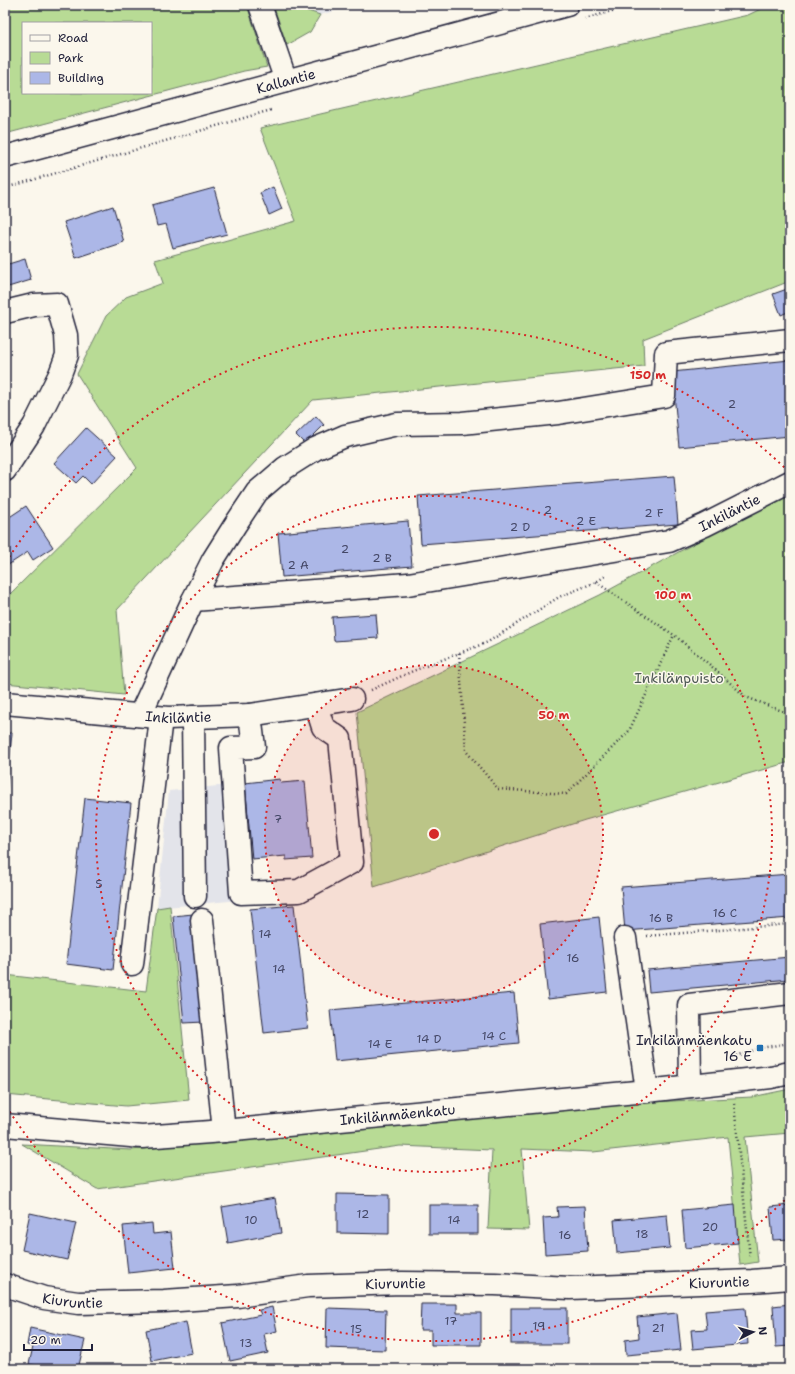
<svg xmlns="http://www.w3.org/2000/svg" width="795" height="1374" viewBox="0 0 795 1374" font-family="'Shantell Sans',sans-serif">
	<rect width="100%" height="100%" fill="#fbf7ec"/>
	<filter id="ink" filterUnits="userSpaceOnUse"><feTurbulence type="fractalNoise" baseFrequency=".025" numOctaves="2"/><feDisplacementMap in="SourceGraphic" scale="8" xChannelSelector="R" yChannelSelector="G"/><feConvolveMatrix kernelMatrix="1 2 1 2 8 2 1 2 1" color-interpolation-filters="sRGB"/></filter>
	<g filter="url(#ink)">
		<g fill="#e3e4ea">
			<polygon points="297,5 355,5 320,15 298,8"/>
			<polygon points="228,785 239,900 157,908 169,791"/>
		</g>
		<g fill="#b8db95" stroke="#6d7e68" fill-rule="evenodd">
			<path d="M5 5H247L267 67 244 71 5 134ZM23 23H151V93H23Z"/>
			<polygon points="273,5 297,5 299,8 320,15 310,32 287,45"/>
			<polygon points="769,5 790,5 790,281 643,339 644,366 313,400 117,610 124,695 5,683 5,599 137,468 77,374 106,316 126,297 163,283 155,260 296,221 260,128 748,15"/>
			<polygon points="790,491 790,762 585,820 374,887 357,712 600,595"/>
			<polygon points="170,906 189,1100 126,1106 5,1095 5,975 146,991 157,908"/>
			<polygon points="790,1089 790,1133 745,1137 758,1262 740,1265 728,1137 593,1152 522,1149 529,1230 488,1229 492,1150 400,1146 97,1189 22,1144 131,1150 592,1105 752,1097"/>
		</g>
		<g fill="#acb7e7" stroke="#22223b">
			<polygon points="273,187 282,209 269,215 260,193"/>
			<polygon points="214,188 227,234 173,248 166,224 157,226 152,205"/>
			<polygon points="113,206 124,242 76,258 64,222"/>
			<polygon points="25,259 31,280 5,288 5,265"/>
			<polygon points="790,288 790,311 781,315 773,294"/>
			<polygon points="790,360 790,436 679,447 672,372"/>
			<polygon points="316,416 324,425 305,444 296,435"/>
			<polygon points="86,428 117,456 91,484 83,476 76,483 54,463"/>
			<polygon points="674,476 678,524 421,544 418,496"/>
			<polygon points="26,506 53,547 33,560 28,552 5,567 5,520"/>
			<polygon points="408,521 412,566 282,577 278,533"/>
			<polygon points="376,614 378,638 334,641 332,617"/>
			<polygon points="5,733 12,733 5,804"/>
			<polygon points="280,779 281,783 305,781 312,858 286,860 286,856 252,859 245,783"/>
			<polygon points="85,798 131,803 113,970 66,964"/>
			<polygon points="790,874 790,918 625,931 621,887"/>
			<polygon points="294,905 308,1028 264,1033 250,909"/>
			<polygon points="193,914 204,1022 184,1023 173,916"/>
			<polygon points="599,917 607,992 548,999 540,924"/>
			<polygon points="790,957 790,979 649,992 647,970"/>
			<polygon points="514,993 519,1043 335,1061 330,1010"/>
			<polygon points="337,1194 389,1195 389,1234 337,1233"/>
			<polygon points="275,1198 281,1233 228,1243 222,1207"/>
			<rect x="429" y="1205" width="49" height="29"/>
			<polygon points="735,1205 738,1243 685,1248 682,1210"/>
			<polygon points="790,1205 790,1239 773,1240 770,1207"/>
			<polygon points="585,1206 588,1251 545,1254 543,1218 558,1217 557,1207"/>
			<polygon points="30,1213 76,1223 67,1260 22,1250"/>
			<polygon points="667,1215 670,1248 617,1253 614,1220"/>
			<polygon points="152,1223 153,1234 171,1232 175,1268 128,1273 123,1226"/>
			<polygon points="421,1304 457,1304 457,1313 481,1313 481,1345 431,1345 431,1330 420,1330"/>
			<polygon points="790,1304 790,1346 776,1347 773,1306"/>
			<polygon points="272,1307 277,1331 264,1334 268,1353 230,1361 222,1323 261,1315 259,1310"/>
			<polygon points="327,1308 386,1310 385,1350 326,1348"/>
			<rect x="511" y="1308" width="56" height="36"/>
			<polygon points="745,1308 748,1344 693,1349 691,1330 707,1329 705,1311"/>
			<polygon points="677,1313 681,1350 626,1355 625,1340 639,1338 637,1317"/>
			<polygon points="186,1322 192,1353 152,1361 146,1330"/>
			<polygon points="30,1328 85,1340 78,1369 50,1369 29,1364 33,1347 27,1345"/>
		</g>
		<g fill="none" stroke-linecap="round" stroke-linejoin="round">
			<g stroke="#22223b" stroke-width="25">
				<g id="minor">
					<polyline points="260,5 286,81"/>
					<polyline points="5,312 34,305 57,304 66,335 67,355 60,374 34,426 5,470"/>
					<path id="s1" d="M193 600 408 584 669 541 705 525 790 482"/>
					<path id="s2" d="M5 703 168 718 250 715 352 699"/>
					<polyline points="140,715 193,600 213,560 235,525 257,492 285,468 315,449 345,436 397,424 462,423 558,413 664,396 666,353 790,340"/>
					<polyline points="250,715 254,747 231,748 241,893 299,891 352,862 340,739 323,727 316,705"/>
					<polyline points="193,717 195,896"/>
					<polyline points="202,920 224,1131"/>
					<polyline points="625,938 647,1091"/>
					<polyline points="132,964 161,718"/>
					<polyline points="690,1086 689,1005 790,993"/>
					<path id="s3" d="M5 1125 142 1137 224 1131 647 1091 771 1077 790 1073"/>
					<path id="s4" d="M5 1285 44 1298 78 1303 164 1301 238 1296 308 1286 402 1283 495 1284 570 1288 752 1281 790 1278"/>
				</g>
			</g>
			<g stroke="#22223b" stroke-width="25">
				<g id="major">
					<path id="s5" d="M5 157 567 5"/>
				</g>
			</g>
			<g stroke="#22223b" stroke-width="2.5" stroke-dasharray="1 3" stroke-linecap="butt">
				<polyline points="585,19 632,5"/>
				<polyline points="5,188 271,110"/>
				<polyline points="596,582 674,635 710,665 746,697 790,714"/>
				<polyline points="459,653 466,751 498,789 566,794 629,731 674,635"/>
				<polyline points="371,690 413,671 488,642 559,597 596,582 607,575"/>
				<polyline points="647,936 790,924"/>
				<polyline points="732,1057 760,1048 790,1043"/>
				<polyline points="734,1104 750,1258"/>
			</g>
			<use href="#minor" stroke="#fbf7ec" stroke-width="22"/>
			<use href="#major" stroke="#fbf7ec" stroke-width="22"/>
		</g>
	</g>
	<circle cx="434" cy="834" r="169" fill="#d62828" fill-opacity=".12"/>
	<g fill="none" stroke="#d62828" stroke-width="2" stroke-dasharray="2 4">
		<circle cx="434" cy="834" r="169"/>
		<circle cx="434" cy="834" r="338"/>
		<path d="M789 1196A507 507 0 0 1 6 1106M6 562A507 507 0 0 1 789 472"/>
	</g>
	<rect fill="#1f6fb2" stroke="#fbf7ec" stroke-width="1.5" x="756" y="1044" width="8" height="8" rx="2"/>
	<g text-anchor="middle" dominant-baseline="central" stroke-width="3" stroke-linejoin="round" paint-order="stroke">
		<g font-size="12" fill="#444766">
			<text x="732" y="404">2</text>
			<text x="548" y="510">2</text>
			<text x="654" y="513">2 F</text>
			<text x="586" y="521">2 E</text>
			<text x="520" y="527">2 D</text>
			<text x="345" y="549">2</text>
			<text x="382" y="558">2 B</text>
			<text x="298" y="565">2 A</text>
			<text x="278" y="819">7</text>
			<text x="99" y="884">5</text>
			<text x="725" y="913">16 C</text>
			<text x="661" y="918">16 B</text>
			<text x="265" y="934">14</text>
			<text x="573" y="958">16</text>
			<text x="279" y="969">14</text>
			<text x="494" y="1036">14 C</text>
			<text x="429" y="1039">14 D</text>
			<text x="380" y="1044">14 E</text>
			<text x="363" y="1214">12</text>
			<text x="251" y="1220">10</text>
			<text x="454" y="1220">14</text>
			<text x="710" y="1227">20</text>
			<text x="642" y="1234">18</text>
			<text x="565" y="1235">16</text>
			<text x="451" y="1321">17</text>
			<text x="539" y="1326">19</text>
			<text x="658" y="1328">21</text>
			<text x="356" y="1329">15</text>
			<text x="246" y="1343">13</text>
		</g>
		<g font-size="14" fill="#22223b" stroke="#fbf7ec">
			<text stroke="none"><textPath href="#s5" startOffset="291">Kallantie</textPath></text>
			<text stroke="none"><textPath href="#s1" startOffset="547">Inkiläntie</textPath></text>
			<text stroke="none"><textPath href="#s2" startOffset="174">Inkiläntie</textPath></text>
			<text stroke="none"><textPath href="#s3" startOffset="394">Inkilänmäenkatu</textPath></text>
			<text stroke="none"><textPath href="#s4" startOffset="718">Kiuruntie</textPath></text>
			<text stroke="none"><textPath href="#s4" startOffset="394">Kiuruntie</textPath></text>
			<text stroke="none"><textPath href="#s4" startOffset="70">Kiuruntie</textPath></text>
		</g>
		<g font-size="14" fill="#4f5a56" stroke="#fbf7ec">
			<text x="679" y="678">Inkilänpuisto</text>
		</g>
		<g font-size="14" fill="#22223b" stroke="#fbf7ec" text-anchor="end">
			<text x="752" y="1040">Inkilänmäenkatu<tspan x="752" dy="16">16 E</tspan></text>
		</g>
	</g>
	<circle cx="434" cy="834" r="6" fill="#d62828" stroke="#fbf7ec" stroke-width="2"/>
	<g font-size="12" text-anchor="middle" font-weight="bold" fill="#d62828" stroke="#fbf7ec" stroke-width="3" stroke-linejoin="round" paint-order="stroke">
		<text x="648" y="379">150 m</text>
		<text x="673" y="599">100 m</text>
		<text x="554" y="719">50 m</text>
	</g>
	<rect width="795" height="1374" fill="none" stroke="#fbf7ec" stroke-width="20"/>
	<rect x="10" y="10" width="775" height="1354" fill="none" stroke="#22223b" stroke-width="1.5" filter="url(#ink)"/>
	<rect x="22" y="22" width="130" height="72" fill="#fbf7ec" stroke="#a4a2a5"/>
	<rect x="30" y="35" width="20" height="6" fill="#fbf7ec" stroke="#a4a2a5"/>
	<text x="58" y="42" font-size="12" fill="#22223b">Road</text>
	<rect x="30" y="52" width="20" height="12" fill="#b8db95" stroke="#a4a2a5"/>
	<text x="58" y="62" font-size="12" fill="#22223b">Park</text>
	<rect x="30" y="72" width="20" height="12" fill="#acb7e7" stroke="#a4a2a5"/>
	<text x="58" y="82" font-size="12" fill="#22223b">Building</text>
	<g transform="translate(753 1332) rotate(84)" stroke="#fbf7ec" stroke-width="3" paint-order="stroke">
	<path d="M0-3L7 15L0 10L-7 15Z" fill="#22223b"/>
	<text y="-6" font-size="11" font-weight="bold" text-anchor="middle" fill="#22223b">N</text>
	</g>
	<path d="M24 1344v6h68v-6" fill="none" stroke="#22223b" stroke-width="2"/>
	<text x="30" y="1344" font-size="12" fill="#22223b" stroke="#fbf7ec" stroke-width="3" paint-order="stroke">20 m</text>
</svg>
